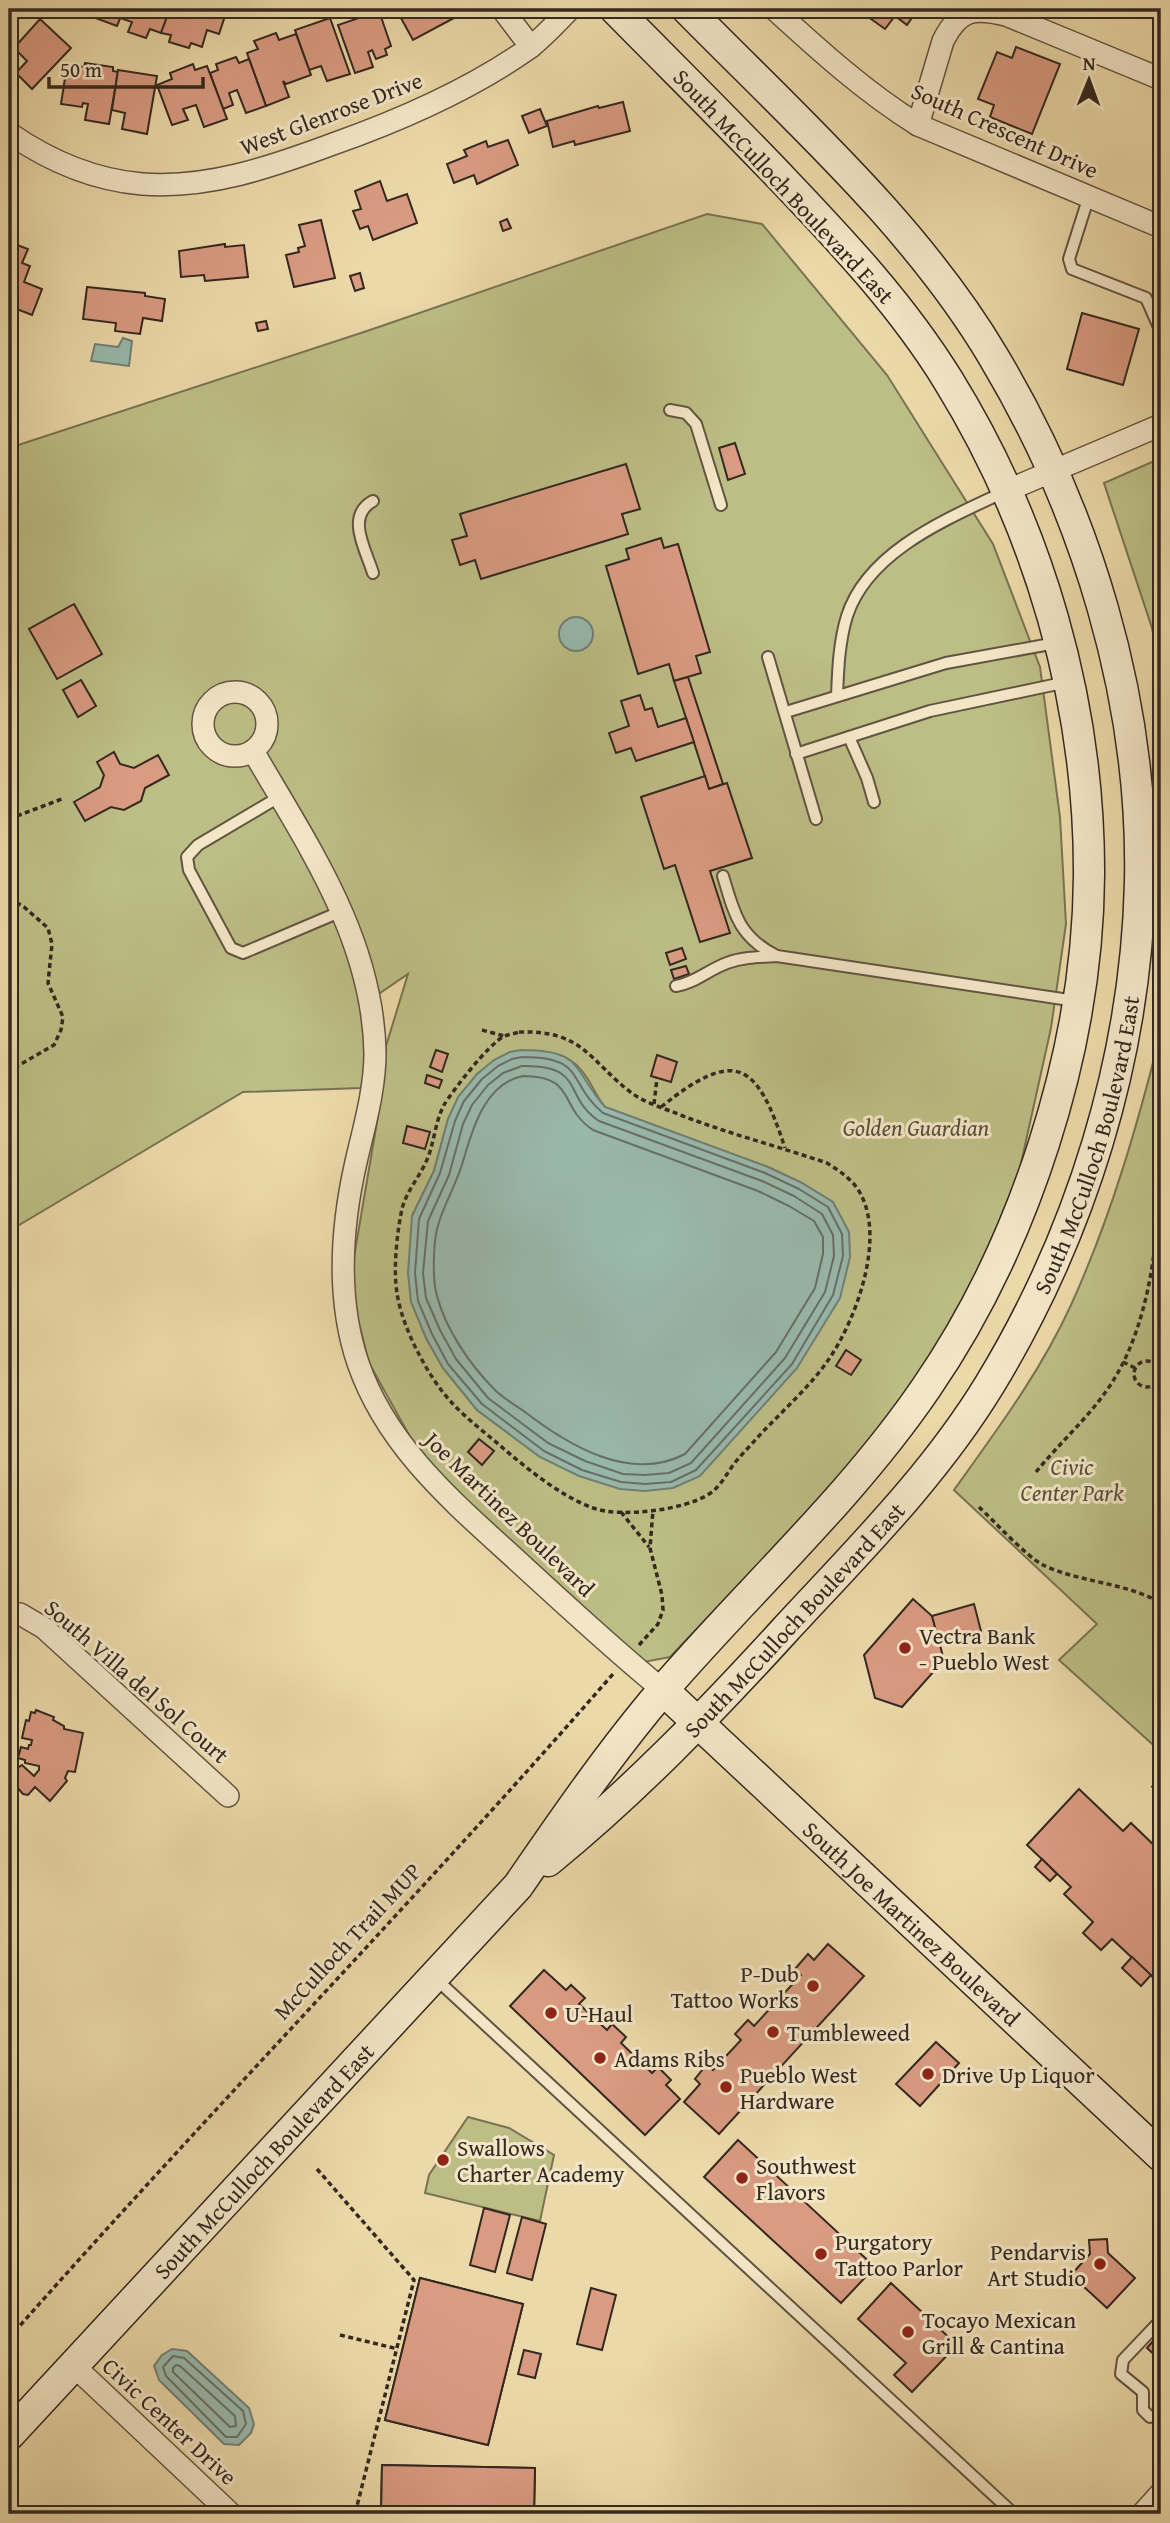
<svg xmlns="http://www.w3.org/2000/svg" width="1170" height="2523" viewBox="0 0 1170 2523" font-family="'Gentium Book Plus',serif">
	<rect width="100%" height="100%" fill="#ecd9a9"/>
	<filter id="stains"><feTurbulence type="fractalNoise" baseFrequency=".00286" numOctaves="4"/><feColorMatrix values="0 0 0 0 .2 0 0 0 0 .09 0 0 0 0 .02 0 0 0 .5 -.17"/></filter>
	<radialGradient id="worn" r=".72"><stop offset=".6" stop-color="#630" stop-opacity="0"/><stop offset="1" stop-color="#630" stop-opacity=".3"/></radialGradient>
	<g fill="#bcbe85" stroke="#787352" stroke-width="2" fill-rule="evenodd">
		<path d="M707 214 762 224 887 375 993 544 1040 667 1060 817 1066 924 1051 1028 1012 1204 949 1337 870 1447 670 1657 644 1662 423 1460 369 1363 356 1312 353 1263 378 1116 386 1046 408 974 370 1000 375 1054 361 1088 243 1092 9 1231V448L367 331ZM510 1052C535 1053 564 1048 581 1070 591 1081 595 1095 605 1107L768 1167 802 1183 540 1457 477 1410 443 1368 426 1338 412 1216 434 1171 448 1119 477 1074Z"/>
		<polygon points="1161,458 1161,675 1152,628 1104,483"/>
		<path d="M1161 1031V1752L1059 1660 1097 1624 954 1490C997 1430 1041 1371 1071 1305 1111 1217 1138 1124 1161 1031Z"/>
		<polygon points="468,2117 509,2128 554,2155 540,2221 425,2193 429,2175"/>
	</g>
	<g fill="#99b9ad" stroke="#717f75" stroke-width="2">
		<polygon points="123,338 132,341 129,366 91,361 95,344 118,347"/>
		<circle cx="576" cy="634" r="17"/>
		<path d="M521 1050C584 1050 572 1069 605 1107L768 1167 802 1183 833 1202 849 1232 850 1257 840 1298 797 1368 700 1476 673 1488 645 1491 620 1489 579 1476 540 1457 477 1410 443 1368 426 1338 411 1302 408 1273 412 1216 434 1171 448 1119 458 1097 477 1074 494 1060 510 1052Z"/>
		<polygon points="172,2349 187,2351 249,2408 254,2424 251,2433 239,2445 224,2444 159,2380 154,2366 162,2355"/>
	</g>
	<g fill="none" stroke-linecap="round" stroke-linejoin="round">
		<g stroke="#667066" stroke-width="2">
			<path d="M522 1057C587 1057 566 1082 603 1113L765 1173 799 1189 828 1207 842 1234 843 1256 833 1295 792 1364 696 1470 671 1482 645 1484 621 1482 582 1470 544 1451 482 1404 448 1364 432 1334 418 1301 415 1273 419 1219 440 1173 455 1121 464 1101 482 1079 498 1066 512 1059Z"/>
			<path d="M522 1066C586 1065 562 1096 599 1121L762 1181 794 1196 822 1214 833 1235 834 1256 825 1292 785 1358 691 1463 669 1473 645 1475 623 1474 585 1461 548 1443 488 1398 456 1359 440 1330 426 1298 423 1273 428 1221 449 1175 463 1124 472 1105 488 1085 503 1073Z"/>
			<path d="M523 1076C577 1076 558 1107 593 1130L758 1191 789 1206 814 1221 823 1237V1254L815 1288 776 1352 685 1454C630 1483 568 1445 525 1412 515 1405 503 1398 495 1390 470 1365 446 1330 437 1296 432 1279 433 1239 439 1222 446 1200 458 1181 464 1158 473 1127 486 1083 523 1076Z"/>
			<polygon points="173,2356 184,2358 243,2411 246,2424 237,2437 226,2437 166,2376 163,2367"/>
			<polygon points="176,2365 180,2366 235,2416 236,2426 230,2427 173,2372 173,2368"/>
		</g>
	</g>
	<g fill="#d99b82" stroke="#342820" stroke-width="2">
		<polygon points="80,9 124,9 117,26 79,12"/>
		<polygon points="124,9 170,9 161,33 150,29 146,38 128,32 132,22 120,18"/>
		<polygon points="170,9 181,9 180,10 189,13 190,9 227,10 219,34 207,30 202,47 191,43 189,48 169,42 171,35 161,33"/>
		<polygon points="396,9 449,9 454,18 413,40"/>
		<polygon points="857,9 918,9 907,25 895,16 885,29"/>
		<polygon points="379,11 391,46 385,49 387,55 376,59 372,50 368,52 373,67 355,73 338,25"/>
		<polygon points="330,18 350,74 327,81 321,66 309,70 295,30"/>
		<polygon points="40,19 71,48 32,89 16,73 27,61 14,48"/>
		<polygon points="276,33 279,40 296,34 311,75 286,84 283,81 289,97 266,106 247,53 258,49 254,41"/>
		<polygon points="1016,47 1060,64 1032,134 990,117 994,105 978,99 997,52 1012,58"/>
		<polygon points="236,57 239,63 249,59 266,106 246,113 237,90 229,93 233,105 223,109 210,73 218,70 216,64"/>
		<polygon points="85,63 113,67 113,71 118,72 109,124 85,120 88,104 83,103 82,107 61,104 67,65 84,67"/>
		<polygon points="193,64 195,70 207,66 227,119 204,127 196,105 183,109 188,120 172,125 157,85 172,79 170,73"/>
		<polygon points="118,70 157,76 147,134 122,129 125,113 112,110"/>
		<polygon points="623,102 630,131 575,145 574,141 553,147 547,121 598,106 599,108"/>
		<polygon points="540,109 547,126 529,133 522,116"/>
		<polygon points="508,140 518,165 477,184 474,175 454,183 447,164 467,156 464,150 486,141 488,147"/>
		<polygon points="380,181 387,201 407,194 417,223 373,240 368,226 360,229 353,211 361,209 355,191"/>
		<polygon points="507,219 511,228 503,231 500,222"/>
		<polygon points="321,220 335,278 294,287 286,255 299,252 298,248 305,246 299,225"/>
		<polygon points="9,242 28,249 22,263 30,266 24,282 42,289 32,315 9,306"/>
		<polygon points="225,244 225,247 244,245 248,277 205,281 204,275 181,277 179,251"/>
		<polygon points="360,273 364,288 355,291 350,276"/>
		<polygon points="87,287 145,293 145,296 165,299 162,321 143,318 140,334 115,331 116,323 83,319"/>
		<polygon points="1082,313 1139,329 1123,385 1067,369"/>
		<polygon points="266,321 268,329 258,331 256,323"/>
		<polygon points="735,443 745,474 728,480 719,448"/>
		<polygon points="626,464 640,509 622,514 628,534 481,579 475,560 460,565 452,540 467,536 460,514"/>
		<polygon points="661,538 664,548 678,544 710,652 696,656 701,673 674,681 669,664 638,674 606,566 629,559 626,549"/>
		<polygon points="74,604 102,654 57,679 29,629"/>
		<polygon points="688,677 723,784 709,789 674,681"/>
		<polygon points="81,680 96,706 78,717 63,690"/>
		<polygon points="640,695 645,710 652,708 658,727 686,718 694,742 636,761 631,748 616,753 609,733 629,726 621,701"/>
		<polygon points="114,752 120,764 134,768 158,755 169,775 145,788 141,801 124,810 111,807 85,821 74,802 100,787 104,775 97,762"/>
		<polygon points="705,776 709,789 727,783 752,858 710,871 730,933 700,942 675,865 664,869 641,797"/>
		<polygon points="682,948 686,959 670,965 666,953"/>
		<polygon points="686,966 689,974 674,979 671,970"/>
		<polygon points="436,1050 448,1054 442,1072 430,1067"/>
		<polygon points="657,1055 677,1062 671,1082 651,1076"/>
		<polygon points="427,1075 442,1080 439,1088 425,1083"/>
		<polygon points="407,1126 430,1132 425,1149 403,1143"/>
		<polygon points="846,1350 861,1360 851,1375 836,1366"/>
		<polygon points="479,1439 494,1451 482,1465 468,1452"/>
		<polygon points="913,1599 932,1616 944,1660 902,1707 875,1698 864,1655"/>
		<polygon points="974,1604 981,1631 939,1642 932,1616"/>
		<polygon points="36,1710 54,1717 53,1720 64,1726 64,1729 83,1733 75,1772 68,1771 65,1778 67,1781 50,1801 35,1787 28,1795 23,1794 10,1779 19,1767 22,1765 34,1776 39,1770 39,1766 25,1763 25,1760 18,1758 21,1747 28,1749 29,1745 31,1745 32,1740 22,1738 26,1720 29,1721 31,1712 35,1713"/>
		<polygon points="1079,1789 1123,1831 1131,1823 1159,1850 1161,1848 1161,1985 1112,1939 1101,1950 1083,1933 1093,1922 1064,1894 1071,1887 1027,1845"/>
		<polygon points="1042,1859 1057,1874 1050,1881 1035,1867"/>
		<polygon points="828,1944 864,1976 719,2134 684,2102 700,2084 695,2079 707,2064 713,2070 741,2040 735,2034 748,2020 754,2026 801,1975 795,1969 808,1954 814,1960"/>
		<polygon points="1132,1957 1151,1975 1141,1986 1122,1968"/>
		<polygon points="544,1970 566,1990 571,1985 585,1998 579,2004 607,2030 612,2024 626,2037 621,2043 652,2073 658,2067 671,2080 666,2085 680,2099 645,2135 510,2006"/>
		<polygon points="936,2042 959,2063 920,2106 896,2084"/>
		<polygon points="738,2140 875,2267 841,2303 704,2177"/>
		<polygon points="484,2208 510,2215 495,2272 470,2265"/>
		<polygon points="522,2217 546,2224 532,2280 507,2273"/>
		<polygon points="1107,2239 1108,2253 1135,2278 1107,2308 1071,2275 1090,2254 1089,2240"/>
		<polygon points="420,2278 523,2304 488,2445 385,2420"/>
		<polygon points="420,2278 523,2304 488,2445 385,2420"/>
		<polygon points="891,2283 957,2345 912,2392 894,2375 906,2363 858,2319"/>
		<polygon points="591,2288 616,2295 602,2350 577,2344"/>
		<polygon points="1161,2332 1161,2361 1147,2348"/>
		<polygon points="524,2350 541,2354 535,2378 518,2374"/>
		<polygon points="382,2465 535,2468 534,2514 381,2514"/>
		<polygon points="382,2465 535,2468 534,2514 381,2514"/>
	</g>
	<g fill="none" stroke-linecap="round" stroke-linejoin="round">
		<g stroke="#625442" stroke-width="14">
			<g id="lane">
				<polyline points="1089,196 1069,259 1072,269 1146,298 1161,332"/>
				<polyline points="670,410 686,413 696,424 721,505"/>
				<path d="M373 573C366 550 345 516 373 501"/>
				<polyline points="768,657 816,819"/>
				<path d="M837 696C838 670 839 642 847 616 868 551 947 519 1004 492"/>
				<polyline points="786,712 946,663 1056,643"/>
				<polyline points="849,737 867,778 874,802"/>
				<polyline points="796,754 930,711 1067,682"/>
				<polyline points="279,797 198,845 187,857 189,870 231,948 243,953 342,911"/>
				<path d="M723 876C734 912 738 936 775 955"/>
				<path d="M676 986C695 983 708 970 727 963 743 957 760 957 777 956L1076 1001"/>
				<polyline points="436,1979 1014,2514"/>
				<polyline points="1150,2417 1143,2410 1143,2392 1121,2374 1123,2360 1161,2320"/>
			</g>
		</g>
		<g stroke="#625442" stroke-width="24">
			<g id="street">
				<polyline points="502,9 531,47"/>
				<path d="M774 9C820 51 865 92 918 125L1161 227"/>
				<path d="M918 125 943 41C959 9 974 7 1006 15L1161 79"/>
				<path d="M9 133C48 160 94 180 142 184 208 189 271 167 333 144 401 120 468 91 528 49 543 38 557 22 570 9"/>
				<polyline points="1006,491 1161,425"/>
				<circle cx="235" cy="724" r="32"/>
				<path d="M253 751C308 846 373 939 375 1053 375 1090 364 1127 356 1162 341 1228 336 1298 358 1363 388 1450 458 1506 523 1566 569 1608 615 1651 663 1690"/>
				<polyline points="9,1617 20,1614 44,1628 228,1796"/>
				<polyline points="73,2365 231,2514"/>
				<polyline points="1142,2514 1161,2493"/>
			</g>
		</g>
		<g stroke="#342820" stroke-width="33">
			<g id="secondary">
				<path id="s1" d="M663 1690 1161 2156"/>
				<path id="s2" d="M548 1861C634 1791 710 1712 785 1630 857 1552 934 1476 990 1384 1081 1234 1136 1058 1140 882 1144 699 1086 511 993 356 916 226 792 116 687 9"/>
				<path id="s3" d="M9 2435 518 1886C564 1819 611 1751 663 1690 750 1589 851 1498 926 1388 1024 1246 1088 1050 1089 876 1090 703 1039 527 948 380 903 307 845 245 786 183 730 124 672 67 615 9"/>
			</g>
		</g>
		<g stroke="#342820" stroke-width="3.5" stroke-dasharray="5 3.5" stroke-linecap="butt">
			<polyline points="9,819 62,799"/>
			<polyline points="9,898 24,907 48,928 52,944 48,983 63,1017 61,1030 54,1045 9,1071"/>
			<polyline points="482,1030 504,1036"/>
			<path d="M519 1032C584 1030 589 1061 633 1094 646 1103 663 1108 678 1114 726 1133 777 1146 827 1163 838 1170 849 1177 857 1188 888 1233 857 1318 829 1359 809 1388 781 1412 757 1438 751 1445 744 1452 738 1459 728 1470 722 1486 709 1494 685 1510 621 1518 593 1508 561 1496 530 1471 504 1449 487 1434 468 1420 453 1404 429 1379 402 1328 397 1293 393 1270 397 1232 402 1209 407 1188 425 1172 431 1148 435 1134 437 1118 444 1105 453 1090 489 1044 503 1037 508 1034 514 1034 519 1032Z"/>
			<polyline points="654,1104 657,1078"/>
			<path d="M661 1107C736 1047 757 1062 785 1148"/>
			<circle cx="1147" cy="1374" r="13"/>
			<polyline points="1123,1362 1135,1368"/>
			<path d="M1036 1472C1062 1440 1095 1412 1116 1376 1140 1335 1151 1284 1156 1237"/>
			<path d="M979 1507C994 1521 1027 1557 1043 1565 1081 1583 1125 1582 1161 1603"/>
			<polyline points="621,1512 649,1547"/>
			<polyline points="639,1645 658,1624 663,1610 662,1595 650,1548 653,1510"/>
			<polyline points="1152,1788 1161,1778"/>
			<polyline points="317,2169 414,2280 355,2514"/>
			<polyline points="340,2335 398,2349"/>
			<path d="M9 2338C207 2114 416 1900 613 1674"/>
		</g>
		<use href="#lane" stroke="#f3e6c7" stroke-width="10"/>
		<use href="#street" stroke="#f3e6c7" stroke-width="21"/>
		<use href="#secondary" stroke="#f3e6c7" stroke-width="30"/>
	</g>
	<g fill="#8f2418" stroke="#f3e6c7" stroke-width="2.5">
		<circle cx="905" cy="1648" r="7"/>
		<circle cx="813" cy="1986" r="7"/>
		<circle cx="551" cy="2013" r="7"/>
		<circle cx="773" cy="2032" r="7"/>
		<circle cx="600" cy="2058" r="7"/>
		<circle cx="928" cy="2074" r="7"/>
		<circle cx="726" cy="2087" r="7"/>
		<circle cx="443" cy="2160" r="7"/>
		<circle cx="742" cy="2178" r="7"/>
		<circle cx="821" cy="2254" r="7"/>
		<circle cx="1100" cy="2264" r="7"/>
		<circle cx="908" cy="2332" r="7"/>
	</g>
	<g text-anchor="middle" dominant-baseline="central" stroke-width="6" stroke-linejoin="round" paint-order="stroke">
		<g font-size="23" fill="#342820" stroke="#f3e6c7">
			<text transform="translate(331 113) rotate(-21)">West Glenrose Drive</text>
			<text transform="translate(1005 130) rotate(24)">South Crescent Drive</text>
			<text transform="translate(784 186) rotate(47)">South McCulloch Boulevard East</text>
			<text stroke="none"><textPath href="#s2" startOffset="912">South McCulloch Boulevard East</textPath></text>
			<text transform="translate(510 1514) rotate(44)">Joe Martinez Boulevard</text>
			<text stroke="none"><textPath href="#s2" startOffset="345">South McCulloch Boulevard East</textPath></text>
			<text transform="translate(137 1681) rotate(41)">South Villa del Sol Court</text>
			<text stroke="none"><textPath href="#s1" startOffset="341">South Joe Martinez Boulevard</textPath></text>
			<text transform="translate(347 1941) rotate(-47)">McCulloch Trail MUP</text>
			<text stroke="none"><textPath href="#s3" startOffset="374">South McCulloch Boulevard East</textPath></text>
			<text transform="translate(170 2421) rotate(43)">Civic Center Drive</text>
		</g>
		<g font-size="23" font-style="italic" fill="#564e39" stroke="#f3e6c7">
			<text x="916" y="1127">Golden Guardian</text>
			<text x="1072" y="1466">Civic<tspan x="1072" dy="26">Center Park</tspan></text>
		</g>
		<g font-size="23" fill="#342820" stroke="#f3e6c7" text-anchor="start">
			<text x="919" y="1635">Vectra Bank<tspan x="919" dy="26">- Pueblo West</tspan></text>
			<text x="799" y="1973" text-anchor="end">P-Dub<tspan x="799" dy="26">Tattoo Works</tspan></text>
			<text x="565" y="2013">U-Haul</text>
			<text x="787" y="2032">Tumbleweed</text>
			<text x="614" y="2058">Adams Ribs</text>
			<text x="740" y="2074">Pueblo West<tspan x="740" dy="26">Hardware</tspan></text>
			<text x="942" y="2074">Drive Up Liquor</text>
			<text x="457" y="2147">Swallows<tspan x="457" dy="26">Charter Academy</tspan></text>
			<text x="756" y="2165">Southwest<tspan x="756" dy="26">Flavors</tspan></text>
			<text x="835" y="2241">Purgatory<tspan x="835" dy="26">Tattoo Parlor</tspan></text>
			<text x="1086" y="2251" text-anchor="end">Pendarvis<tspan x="1086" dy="26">Art Studio</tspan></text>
			<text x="922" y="2319">Tocayo Mexican<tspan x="922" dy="26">Grill &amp; Cantina</tspan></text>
		</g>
	</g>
	<rect width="1170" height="2523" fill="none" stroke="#ecd9a9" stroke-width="35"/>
	<rect x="10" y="10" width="1149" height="2502" fill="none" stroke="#342820" stroke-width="3.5"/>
	<rect x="18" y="18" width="1135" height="2488" fill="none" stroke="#342820" stroke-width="2"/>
	<g transform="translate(1089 80) rotate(1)" stroke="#f3e6c7" stroke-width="5" paint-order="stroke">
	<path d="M0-5L12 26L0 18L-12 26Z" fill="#342820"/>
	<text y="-10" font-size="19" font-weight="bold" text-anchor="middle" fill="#342820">N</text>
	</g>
	<path d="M49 77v10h154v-10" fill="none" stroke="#342820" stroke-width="3.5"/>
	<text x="60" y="77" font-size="21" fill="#342820" stroke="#f3e6c7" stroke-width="5" paint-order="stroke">50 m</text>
	<rect width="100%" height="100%" filter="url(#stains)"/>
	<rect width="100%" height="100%" fill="url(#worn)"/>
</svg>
